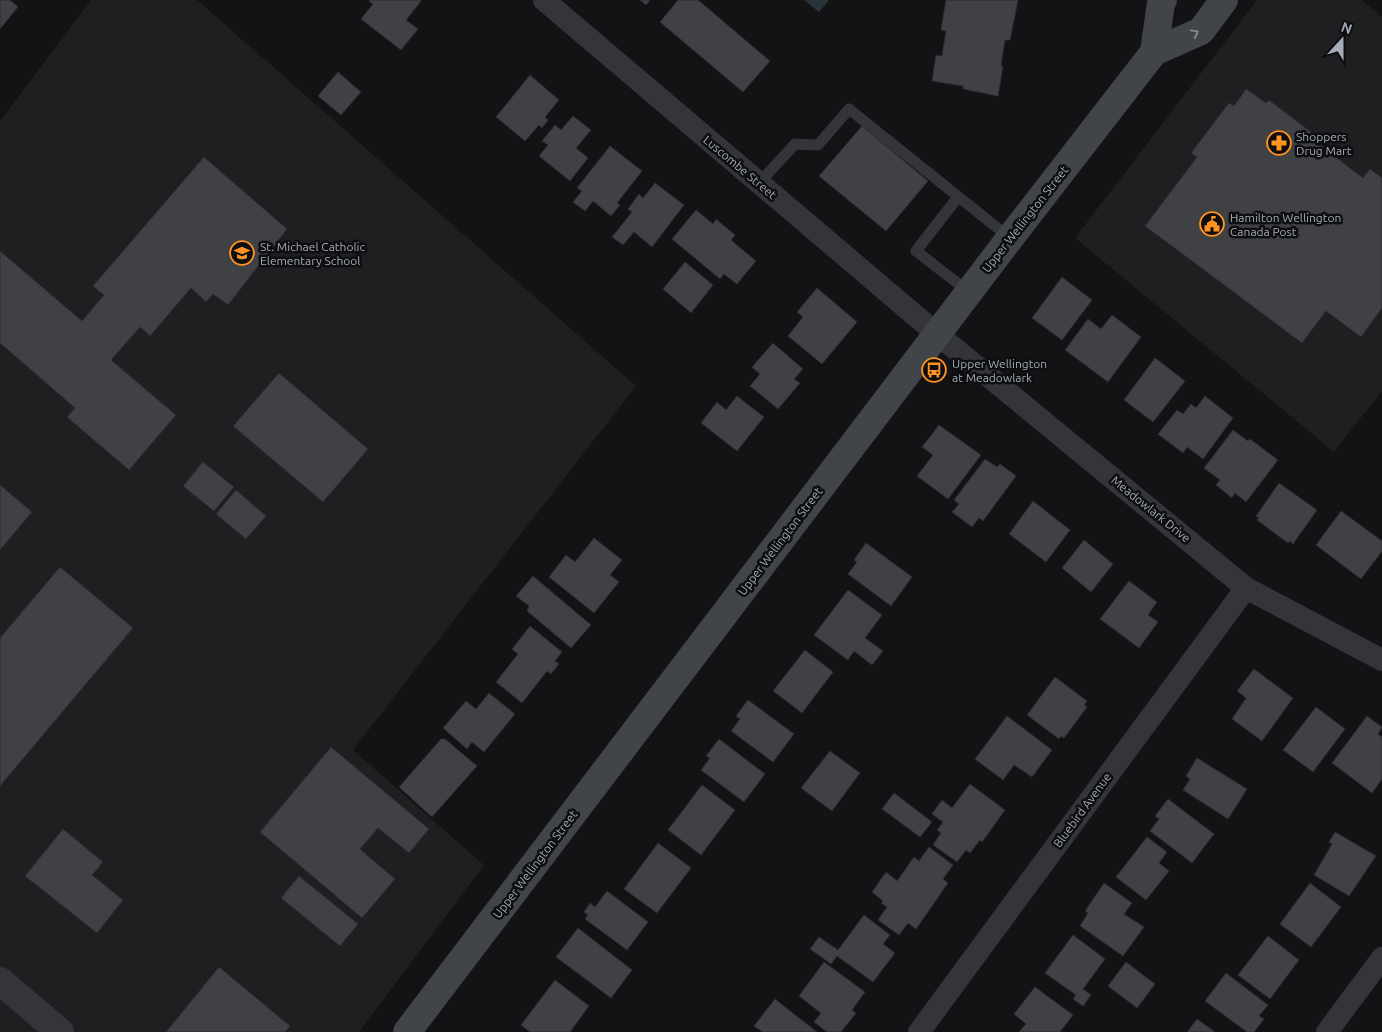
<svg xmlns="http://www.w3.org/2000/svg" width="1382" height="1032" viewBox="0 0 1382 1032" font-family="Ubuntu,sans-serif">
	<rect width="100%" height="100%" fill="#131315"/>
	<g fill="#1f1f22">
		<polygon points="91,0 197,0 636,386 353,750 484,865 359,1032 0,1032 0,121"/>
		<polygon points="1257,0 1362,0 1382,17 1382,391 1334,452 1075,238"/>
	</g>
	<polygon fill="#28343a" points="804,0 829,0 819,12"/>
	<g fill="#3f4145" stroke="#2c2d31">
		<polygon points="0,0 10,0 18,7 0,29"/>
		<polygon points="369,0 420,0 421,1 406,20 418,29 401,50 361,19 373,4 369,1"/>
		<polygon points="640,0 650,0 646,5"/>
		<polygon points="678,0 698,0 770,61 743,92 660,22"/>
		<polygon points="946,0 1018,0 1010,40 1005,40 1001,65 1003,67 998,96 963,89 963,86 932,81 936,55 942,56 946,31 941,30"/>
		<polygon points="338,72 361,92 341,115 318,96"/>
		<polygon points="530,75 559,100 545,117 548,120 542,128 539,125 525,141 496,117"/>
		<polygon points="1246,89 1266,103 1269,100 1316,136 1313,140 1363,178 1370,169 1382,178 1382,308 1361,337 1326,311 1302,343 1145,226 1197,157 1191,153 1229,103 1234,106"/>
		<polygon points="573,116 591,130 576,148 588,158 570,181 539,156 548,145 542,141 555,125 561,130"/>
		<polygon points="862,126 928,181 886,231 819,176"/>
		<polygon points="610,146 642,171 617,203 620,205 611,216 593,201 585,211 573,202 582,191 577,188"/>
		<polygon points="204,157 287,229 228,305 213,294 206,302 191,288 150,336 140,327 111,360 176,415 129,470 67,417 75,408 0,343 0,251 82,321 104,295 93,286"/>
		<polygon points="655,183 684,205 652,247 634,232 623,245 612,237 632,212 628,209 639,194 643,198"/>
		<polygon points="696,210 713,224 716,219 735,235 731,240 756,261 737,284 724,274 720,279 672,239"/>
		<polygon points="685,262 713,285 691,313 663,289"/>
		<polygon points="1062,277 1092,300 1062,340 1032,318"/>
		<polygon points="817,288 857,322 822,364 788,336 803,317 797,312"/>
		<polygon points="1112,315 1141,337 1108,382 1065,350 1088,319 1101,329"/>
		<polygon points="773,343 803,369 794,379 800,383 778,409 750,386 760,374 752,367"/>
		<polygon points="1155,358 1185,381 1153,422 1124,400"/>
		<polygon points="279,373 368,449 323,502 233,426"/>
		<polygon points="737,396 764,417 737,451 701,423 717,402 726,410"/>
		<polygon points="1205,396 1233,418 1203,459 1187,447 1183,453 1158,434 1177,410 1183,414 1191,404 1196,408"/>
		<polygon points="939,425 981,455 948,499 917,476 933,455 922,447"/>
		<polygon points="1233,430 1248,441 1250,439 1278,460 1246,502 1235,493 1232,498 1216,485 1220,480 1204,468"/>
		<polygon points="985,459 997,467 1000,464 1016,476 983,521 979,518 972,527 952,512 959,504 954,500"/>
		<polygon points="203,462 234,487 214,511 183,486"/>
		<polygon points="1279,483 1317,510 1293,544 1290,541 1288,543 1257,520 1259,518 1256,516"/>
		<polygon points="0,485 32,512 0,550"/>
		<polygon points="236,490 266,516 246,539 216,514"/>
		<polygon points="1033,501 1070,530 1046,562 1009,534"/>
		<polygon points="1341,511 1382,541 1382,551 1361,579 1316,545"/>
		<polygon points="594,538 622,560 610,575 619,582 594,613 549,577 566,555 575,562"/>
		<polygon points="1084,540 1113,564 1091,592 1062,568"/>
		<polygon points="866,543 912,577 891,606 848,574 857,562 854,560"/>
		<polygon points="60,567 133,628 0,786 0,638"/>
		<polygon points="533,576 591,625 571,648 527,611 529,606 516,596"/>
		<polygon points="1129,581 1157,602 1148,615 1158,622 1139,648 1100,619"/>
		<polygon points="848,590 882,615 865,638 883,651 872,665 854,651 848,660 814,635"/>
		<polygon points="530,626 562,652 555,661 559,664 551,674 547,671 522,703 496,682 518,654 512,649"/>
		<polygon points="805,650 833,672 802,713 773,691"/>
		<polygon points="1254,669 1293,698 1262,741 1232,719 1246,698 1237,691"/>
		<polygon points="1055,677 1087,701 1084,705 1087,707 1064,738 1061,736 1059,739 1027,715"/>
		<polygon points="489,693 515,714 484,752 472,742 467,749 443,728 466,701 476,709"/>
		<polygon points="748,700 794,734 773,762 731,731 740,719 736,716"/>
		<polygon points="1316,707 1345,729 1313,772 1283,750"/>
		<polygon points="1007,716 1052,750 1032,777 1014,765 1003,780 975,759"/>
		<polygon points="1367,716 1382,727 1378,734 1382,737 1382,779 1372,793 1332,763"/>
		<polygon points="441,739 445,739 477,766 432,817 399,787"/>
		<polygon points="719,739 765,774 744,802 701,770 710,758 706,756"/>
		<polygon points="331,747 429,829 409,853 378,828 360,849 395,879 362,918 260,832"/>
		<polygon points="830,751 860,773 832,811 801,788"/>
		<polygon points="1197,758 1247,789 1228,819 1183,790 1190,779 1186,776"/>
		<polygon points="970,784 1005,810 982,842 980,840 970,853 966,850 957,862 933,845 941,833 937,830 943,822 932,814 942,800 952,808"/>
		<polygon points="702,785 735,810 701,855 668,830"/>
		<polygon points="894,793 932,822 920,837 882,809"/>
		<polygon points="1168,799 1214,834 1192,863 1150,831 1159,819 1155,816"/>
		<polygon points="63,829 103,862 92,875 123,900 97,933 25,876"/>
		<polygon points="1335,832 1376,856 1349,896 1314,875 1332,844 1329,842"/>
		<polygon points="1147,837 1167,852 1159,863 1169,871 1146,900 1116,877"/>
		<polygon points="658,843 691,868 657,913 624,889"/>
		<polygon points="929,847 953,865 943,879 948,883 916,929 908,923 899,935 878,920 887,907 881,903 883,901 872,892 886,872 897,881 914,857 919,861"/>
		<polygon points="299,876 358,924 340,946 281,898"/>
		<polygon points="1104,883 1132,903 1124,914 1144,927 1123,956 1080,926 1088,913 1085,911"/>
		<polygon points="1310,883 1341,907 1311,947 1280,924"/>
		<polygon points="607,891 648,922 627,950 585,919 588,915 584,912 590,903 595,907"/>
		<polygon points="864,915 890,935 883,944 895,953 873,982 837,956 831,964 810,949 819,937 838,950"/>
		<polygon points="578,928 632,970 611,998 556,957"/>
		<polygon points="1073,935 1105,959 1083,989 1091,995 1083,1006 1073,999 1076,995 1045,973"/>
		<polygon points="1268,936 1299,960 1270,999 1238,975"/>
		<polygon points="824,962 865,992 852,1010 856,1013 841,1032 827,1032 814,1022 821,1013 799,996"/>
		<polygon points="1126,962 1155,984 1137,1008 1108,986"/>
		<polygon points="219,967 290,1026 285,1032 166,1032"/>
		<polygon points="1226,973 1268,1005 1259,1016 1264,1019 1254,1032 1247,1032 1205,1001"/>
		<polygon points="555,980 589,1006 570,1032 530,1032 521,1025"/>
		<polygon points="1035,987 1073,1015 1060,1032 1019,1032 1026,1024 1014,1014"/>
		<polygon points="775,999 817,1032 763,1032 754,1026"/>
		<polygon points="1197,1019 1215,1032 1187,1032"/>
	</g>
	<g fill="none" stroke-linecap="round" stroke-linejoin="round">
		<g stroke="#33353a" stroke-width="11">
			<polyline points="759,183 795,144 818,145 849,109 1010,238"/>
			<polyline points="958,197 916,251 969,292"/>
		</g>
		<g stroke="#33353a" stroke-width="22">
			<polyline points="544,0 937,334 1246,588 1382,660"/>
			<polyline points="919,1032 1246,588"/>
			<polyline points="1327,1032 1382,958"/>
		</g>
		<polyline stroke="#33353a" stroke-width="28" points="0,981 60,1032"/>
		<g stroke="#41454a" stroke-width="28">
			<polyline points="1154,52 1161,3 1163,0"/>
			<polyline points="407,1032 1010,238 1154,52 1201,31 1224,0"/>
		</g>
	</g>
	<defs><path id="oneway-chevron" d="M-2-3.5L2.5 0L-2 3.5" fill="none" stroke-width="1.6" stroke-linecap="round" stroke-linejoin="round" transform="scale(1.25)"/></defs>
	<use stroke="#818891" href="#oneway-chevron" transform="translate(1195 33) rotate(-29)"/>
	<defs>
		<g id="pharmacy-ring" transform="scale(1.25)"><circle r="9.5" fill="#0e0e10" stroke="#ff9320" stroke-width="1.5"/><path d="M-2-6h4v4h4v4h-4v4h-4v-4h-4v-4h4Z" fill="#ff9320"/></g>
		<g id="civic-ring" transform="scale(1.25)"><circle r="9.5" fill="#0e0e10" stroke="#ff9320" stroke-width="1.5"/><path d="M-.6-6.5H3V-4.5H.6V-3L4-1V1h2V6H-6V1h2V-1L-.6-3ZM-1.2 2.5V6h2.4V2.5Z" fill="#ff9320"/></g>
		<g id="school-ring" transform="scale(1.25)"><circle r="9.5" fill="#0e0e10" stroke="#ff9320" stroke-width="1.5"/><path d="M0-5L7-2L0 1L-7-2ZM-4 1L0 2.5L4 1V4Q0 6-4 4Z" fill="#ff9320"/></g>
		<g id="bus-ring" transform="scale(1.25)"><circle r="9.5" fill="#0e0e10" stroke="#ff9320" stroke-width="1.5"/><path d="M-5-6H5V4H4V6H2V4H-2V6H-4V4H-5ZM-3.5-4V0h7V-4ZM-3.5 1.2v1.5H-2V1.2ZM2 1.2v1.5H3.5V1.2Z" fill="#ff9320"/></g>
	</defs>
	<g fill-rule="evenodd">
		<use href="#pharmacy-ring" x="1279" y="143"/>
		<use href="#civic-ring" x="1212" y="224"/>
		<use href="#school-ring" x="242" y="253"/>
		<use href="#bus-ring" x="934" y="370"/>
	</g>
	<g text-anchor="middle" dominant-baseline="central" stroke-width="5" stroke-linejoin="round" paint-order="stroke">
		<g font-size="12" fill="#a3acb7" stroke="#0e0e10" text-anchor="start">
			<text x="1296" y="136">Shoppers<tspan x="1296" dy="14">Drug Mart</tspan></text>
			<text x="1230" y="217">Hamilton Wellington<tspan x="1230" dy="14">Canada Post</tspan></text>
			<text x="260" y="246">St. Michael Catholic<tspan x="260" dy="14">Elementary School</tspan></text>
			<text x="952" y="363">Upper Wellington<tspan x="952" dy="14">at Meadowlark</tspan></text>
		</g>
		<g font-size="12" fill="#a3acb7" stroke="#0e0e10">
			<text transform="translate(740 167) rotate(40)">Luscombe Street</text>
			<text transform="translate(1025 219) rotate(-52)">Upper Wellington Street</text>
			<text transform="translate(1151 509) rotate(39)">Meadowlark Drive</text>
			<text transform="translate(780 541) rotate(-53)">Upper Wellington Street</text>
			<text transform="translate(1082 810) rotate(-54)">Bluebird Avenue</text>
			<text transform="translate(535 864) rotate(-53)">Upper Wellington Street</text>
		</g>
	</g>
	<g transform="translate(1342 40) rotate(21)" stroke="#0e0e10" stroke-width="4" paint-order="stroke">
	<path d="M0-4L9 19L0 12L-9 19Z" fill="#a3acb7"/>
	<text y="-8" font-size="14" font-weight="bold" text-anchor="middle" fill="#a3acb7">N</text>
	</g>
</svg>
